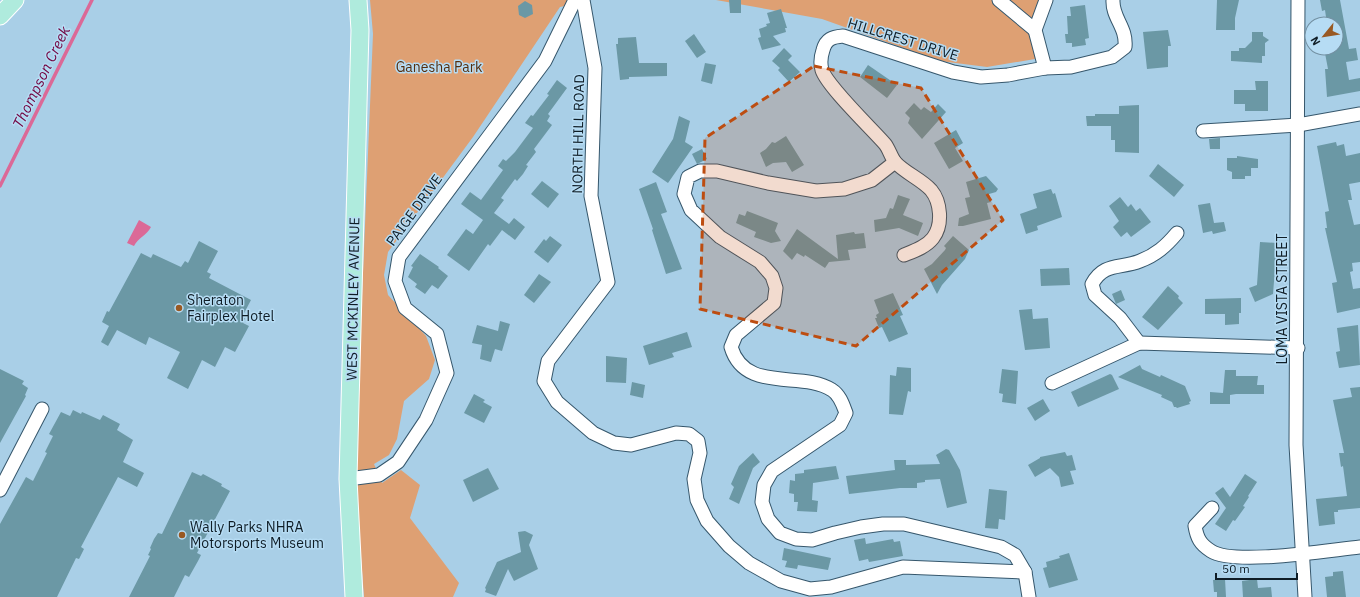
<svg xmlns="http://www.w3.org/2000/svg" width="1360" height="597" viewBox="0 0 1360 597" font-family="'IBM Plex Sans',sans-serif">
	<rect width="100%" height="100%" fill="#a9cfe7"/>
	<g fill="#dea073">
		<polygon points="370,0 591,0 560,7 473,137 388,252 384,275 388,295 426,336 435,360 429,379 404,401 397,439 389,455 374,464 382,483 401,470 420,485 410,518 459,583 453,597 364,597 356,490 356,440 373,34"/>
		<polygon points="716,0 1041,0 1035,59 987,67 940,61 822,19"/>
	</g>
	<path fill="#db6997" d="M139 220 151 227C147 235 138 238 134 246L127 243Z"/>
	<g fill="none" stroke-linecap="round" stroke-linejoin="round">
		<polyline stroke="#db6997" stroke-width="3.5" points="0,186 92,0"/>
	</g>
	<g fill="#6b98a5">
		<polygon points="729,0 741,0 741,13 730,13"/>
		<polygon points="1217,0 1239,0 1235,18 1235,30 1216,30"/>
		<polygon points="1320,0 1340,0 1349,49 1356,48 1358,60 1346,62 1349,80 1360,78 1360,91 1327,97 1325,69 1328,69 1324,48 1336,48 1336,24 1327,24 1325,10 1322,11"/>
		<polygon points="525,1 532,5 533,14 525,18 519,15 518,6"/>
		<polygon points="1085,5 1089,38 1085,39 1086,45 1072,47 1072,43 1066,43 1065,34 1068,34 1067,16 1071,16 1070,7"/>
		<polygon points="781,9 787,28 785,28 786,32 773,36 781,45 762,50 758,38 761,37 759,29 767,26 766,24 770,23 767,13"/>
		<polygon points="1168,30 1171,46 1168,46 1168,67 1147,69 1143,32"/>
		<polygon points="1252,32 1263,32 1263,36 1269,40 1265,43 1265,56 1262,56 1262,63 1231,61 1231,51 1239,51 1239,48 1245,48 1252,41"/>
		<polygon points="694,34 706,52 697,58 685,41"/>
		<polygon points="636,37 639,63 667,63 667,76 629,77 629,79 620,80 616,44 618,44 618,38"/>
		<polygon points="784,48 792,56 788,60 800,72 789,82 778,70 780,68 772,61"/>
		<polygon points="705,63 716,65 712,84 701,81"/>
		<polygon points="868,65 897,85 887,98 860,77"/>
		<polygon points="557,80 567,88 548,114 550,116 547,121 552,125 534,149 536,152 526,165 528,166 523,174 517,181 515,179 501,198 504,200 494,213 509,224 514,218 525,227 515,240 502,230 490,246 488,244 469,271 447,255 466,229 473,234 483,220 461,204 470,192 481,200 503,170 498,166 503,159 506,161 515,152 533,128 525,123 531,115 533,116 536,112 549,95 547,94"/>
		<polygon points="1255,81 1268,81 1268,111 1245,111 1245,104 1234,104 1234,90 1256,90"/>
		<polygon points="914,103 921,110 924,107 931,112 938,104 946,112 922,139 908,123 910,118 905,113"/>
		<polygon points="1139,105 1139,153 1115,152 1115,140 1111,140 1111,126 1087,126 1086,116 1095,116 1095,114 1119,114 1119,106"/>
		<polygon points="679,116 690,121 685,142 693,147 668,183 652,172 673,139"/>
		<polygon points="956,130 963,143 955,148 963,161 949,169 934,143"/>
		<polygon points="786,136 804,165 792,172 786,162 773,163 766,167 760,153 766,149 772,142 775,143"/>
		<polygon points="1220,138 1220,149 1210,149 1209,139"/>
		<polygon points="1336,142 1337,146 1344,144 1346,156 1360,153 1360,182 1349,184 1352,200 1348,200 1354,225 1360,224 1360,262 1352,263 1353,271 1350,272 1353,289 1360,288 1360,308 1337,313 1332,283 1337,282 1325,228 1327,228 1325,212 1329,211 1317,146"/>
		<polygon points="702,149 707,159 697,164 692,154"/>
		<polygon points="1237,156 1258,159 1258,168 1251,168 1251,176 1245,176 1245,179 1232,179 1232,172 1227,170 1227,158 1237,158"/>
		<polygon points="1158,164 1184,185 1174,197 1149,176"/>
		<polygon points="986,176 998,189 996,192 989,194 991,202 987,203 991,219 963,226 958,226 959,218 969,214 965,198 970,197 966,182"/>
		<polygon points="542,181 559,194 548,208 531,194"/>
		<polygon points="656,182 667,212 661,214 682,269 666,274 652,230 653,229 639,189"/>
		<polygon points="1051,189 1053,194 1055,193 1062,217 1037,226 1038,230 1026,234 1020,214 1037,208 1033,194"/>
		<polygon points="898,195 910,199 903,215 923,223 918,236 899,228 875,232 874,220 886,218 890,208 893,209"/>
		<polygon points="1120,197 1128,207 1131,204 1136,211 1140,208 1151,222 1131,237 1127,232 1121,237 1113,227 1119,221 1109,206"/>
		<polygon points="1210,203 1214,223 1224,222 1226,231 1213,234 1212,231 1203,233 1198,205"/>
		<polygon points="747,211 778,223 775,231 781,241 771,243 754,237 756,232 736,223 739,214 745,216"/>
		<polygon points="797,229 838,259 836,235 854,232 855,234 864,233 866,248 848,250 850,260 829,262 825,268 805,255 804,257 797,253 792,260 783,251"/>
		<polygon points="550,236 562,245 548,263 534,252 544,239 546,241"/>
		<polygon points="953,236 969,250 965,259 942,285 937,294 924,269 932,264 945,250 946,248 944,246"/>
		<polygon points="199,241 218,251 207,272 211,274 209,278 251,300 242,317 245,318 243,323 249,326 235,352 225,347 215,367 202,360 188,389 167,378 180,352 149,337 146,345 117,330 108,346 101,342 109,326 102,322 107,311 109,312 141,253 151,258 153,254 181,267 185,261 188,263"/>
		<polygon points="1260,242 1277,243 1273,294 1255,302 1249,288 1257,285"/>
		<polygon points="420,254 439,267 438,268 448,276 438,289 432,285 425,294 415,287 417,284 408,277 413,267 411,266"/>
		<polygon points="1069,268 1070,285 1041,286 1040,269"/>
		<polygon points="539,274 551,282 534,303 524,295"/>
		<polygon points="1168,286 1179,296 1178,298 1183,303 1158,330 1142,317"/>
		<polygon points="1121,290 1125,300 1116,304 1112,294"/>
		<polygon points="893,293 903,315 900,316 908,334 889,342 882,327 879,328 875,318 877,318 876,315 879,313 874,300"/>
		<polygon points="1241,298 1241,313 1239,313 1239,324 1225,325 1225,314 1205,314 1205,299"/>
		<polygon points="1032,309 1033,319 1048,318 1050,348 1025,350 1019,310"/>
		<polygon points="500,321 510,324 502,351 495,349 491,362 480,359 482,345 472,343 477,325 498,331"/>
		<polygon points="1358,325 1360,365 1339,368 1336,352 1340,351 1337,328"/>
		<polygon points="687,332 692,347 672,353 674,357 649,365 643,346"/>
		<polygon points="606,356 627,358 626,383 606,382"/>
		<polygon points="1140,365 1142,369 1160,377 1161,375 1185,386 1191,401 1189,402 1190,404 1177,408 1176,407 1174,407 1172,402 1161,397 1162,395 1118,377"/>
		<polygon points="897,367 911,368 911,392 908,391 903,415 889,414 890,375 896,376"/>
		<polygon points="0,369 24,381 22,384 28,388 25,395 26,396 0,443"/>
		<polygon points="1002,369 1018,371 1016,404 1002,402 1003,394 999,393"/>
		<polygon points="1225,370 1236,370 1236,376 1258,376 1257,385 1264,385 1264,394 1236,394 1230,395 1230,404 1210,404 1210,392 1223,393"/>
		<polygon points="1110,374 1112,375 1119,389 1078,407 1071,392"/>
		<polygon points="632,382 645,385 643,398 630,395"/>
		<polygon points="1360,387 1360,508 1338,510 1338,512 1334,512 1335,524 1319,526 1316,499 1347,496 1343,466 1341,467 1339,453 1344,453 1333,400 1352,397 1350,388"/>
		<polygon points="474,394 485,400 483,402 492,407 484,423 464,413"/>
		<polygon points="1043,399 1050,411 1035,421 1027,408"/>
		<polygon points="73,410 81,414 82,412 100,420 103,415 120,424 117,430 133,440 123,462 144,473 137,487 118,477 81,547 84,549 79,559 76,558 57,597 0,597 0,524 26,477 33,481 47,453 45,452 53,436 49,434 61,412 70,416"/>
		<polygon points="946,449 949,450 960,470 967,503 947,508 940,479 925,480 925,482 917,483 917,488 900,488 849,494 846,476 895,470 894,460 906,460 906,465 940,464 936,455"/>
		<polygon points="1065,452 1067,456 1072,455 1076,470 1070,471 1074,484 1061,487 1059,477 1050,468 1035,477 1028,465 1040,458 1040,457"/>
		<polygon points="753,453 760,462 753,468 739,504 729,499 734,487 731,484 739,466"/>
		<polygon points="836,466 839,479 813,483 812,500 818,501 817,512 797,511 798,502 794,502 794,494 789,493 790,480 795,481 795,474 804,473 804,470"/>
		<polygon points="488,468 499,489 473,502 463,480"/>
		<polygon points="192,472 201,476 203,474 222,484 221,486 230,491 197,553 201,555 198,561 189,577 185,575 174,597 129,597 150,556 148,555 151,549 150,548 154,539 158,533 162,534"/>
		<polygon points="1245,474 1257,482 1248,496 1249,497 1243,506 1245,507 1235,521 1233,520 1226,531 1215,524 1226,508 1215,493 1223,487 1230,497"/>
		<polygon points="989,489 1007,491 1005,520 999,519 998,529 985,528"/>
		<polygon points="525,531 533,535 529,545 538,569 514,581 508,569 496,596 485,592 486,589 485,588 497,562 521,552 518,532"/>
		<polygon points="865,538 866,544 893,539 894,542 900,541 903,556 869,562 868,559 859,561 854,540"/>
		<polygon points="784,548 831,558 828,570 798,565 797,569 785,567 787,561 782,560"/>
		<polygon points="1069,553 1078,580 1049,588 1043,568 1047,567 1046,562 1060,558 1059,556"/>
		<polygon points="1343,571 1346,597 1327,597 1325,577 1333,576 1333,572"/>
		<polygon points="1225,579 1226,597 1217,597 1217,592 1214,592 1213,580"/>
		<polygon points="1257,579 1258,588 1271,587 1272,597 1243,597 1242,581"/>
	</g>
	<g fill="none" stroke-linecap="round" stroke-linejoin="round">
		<g stroke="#36576c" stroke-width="15">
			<g id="minor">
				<polyline points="583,0 595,68 591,196 608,282 548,361 544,381 557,402 593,433 614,443 631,445 676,433 689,434 698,441 700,453 694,479 697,500 707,521 729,546 749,563 781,581 810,589 831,587 903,567 1025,572"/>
				<polyline points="999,0 1035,30"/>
				<polyline points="1298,0 1296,445 1305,597"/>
				<polyline points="1045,68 1035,30 1046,0"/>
				<polyline points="1203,131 1298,125 1360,114"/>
				<path d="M895 162 872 180 844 189 816 191 768 183 717 171H700L688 177 684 194 691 210 720 237 760 262 772 276 776 288 774 303 736 335 731 347C745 394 802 370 832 390 840 395 843 405 846 413L840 425 772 471 764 485 762 502 768 519 780 533 796 539 812 540 835 533 861 527 883 524H904L1001 547 1015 555 1025 572 1029 597"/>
				<path d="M904 255C914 251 926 247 933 238 943 225 941 202 931 190 921 179 905 173 895 162 891 157 889 149 885 144 872 129 827 86 822 70 820 63 821 56 823 50 826 39 832 37 843 36L953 72 981 77 1008 75 1045 68 1071 67 1112 57 1125 47C1127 27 1112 18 1113 0"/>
				<path d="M1139 343 1120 318 1095 295 1092 284C1104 262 1120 269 1140 261 1156 255 1166 246 1177 233"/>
				<polyline points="1052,383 1139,343 1298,348"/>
				<polyline points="348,479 379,475 398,462 426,420 447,373 437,334 405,308 395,281 399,257 545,61 575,0"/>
				<polyline points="0,490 42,409"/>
				<path d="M1212 508 1195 526C1197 538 1200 544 1211 551 1234 566 1329 550 1360 547"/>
			</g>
		</g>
		<g stroke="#fff" stroke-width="19">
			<g id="major">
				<polyline points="0,16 15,0"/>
				<polyline points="354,597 348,479 360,30 358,0"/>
			</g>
		</g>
		<use href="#minor" stroke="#fff" stroke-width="13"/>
		<use href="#major" stroke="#afebdd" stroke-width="17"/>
	</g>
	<path fill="#bd4d11" fill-opacity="0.2" stroke="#bd4d11" stroke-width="3" stroke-dasharray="8 5" stroke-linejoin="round" d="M814 66 921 88 1003 220 856 346 700 309 705 138Z"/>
	<g fill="#995923" stroke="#b6dcf4" stroke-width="1.5">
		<circle cx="179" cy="308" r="4"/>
		<circle cx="182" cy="535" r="4"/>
	</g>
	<g text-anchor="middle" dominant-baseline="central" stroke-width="3" stroke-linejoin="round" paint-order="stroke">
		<g font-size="14" fill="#0f1d26" stroke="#b6dcf4">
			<text transform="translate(903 39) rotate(17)">HILLCREST DRIVE</text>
			<text transform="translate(578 134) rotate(-89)">NORTH HILL ROAD</text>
			<text transform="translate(414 210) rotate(-54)">PAIGE DRIVE</text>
			<text transform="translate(353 299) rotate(-89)">WEST MCKINLEY AVENUE</text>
			<text transform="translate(1282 299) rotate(-90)">LOMA VISTA STREET</text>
		</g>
		<g font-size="14" fill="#552e0d" stroke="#b6dcf4">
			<text x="439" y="67">Ganesha Park</text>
		</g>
		<g font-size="14" fill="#0f1d26" stroke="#b6dcf4" text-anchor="start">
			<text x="187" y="300">Sheraton<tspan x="187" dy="16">Fairplex Hotel</tspan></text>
			<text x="190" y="527">Wally Parks NHRA<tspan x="190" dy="16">Motorsports Museum</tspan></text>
		</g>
		<g font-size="15" font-style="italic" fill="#72033f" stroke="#b6dcf4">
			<text transform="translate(41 77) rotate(-64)">Thompson Creek</text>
		</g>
	</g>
	<g transform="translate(1324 36) rotate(240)"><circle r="19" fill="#b6dcf4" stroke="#7390a2"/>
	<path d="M0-3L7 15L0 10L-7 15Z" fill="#995923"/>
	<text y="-6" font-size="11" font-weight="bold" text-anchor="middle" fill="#0f1d26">N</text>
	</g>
	<path d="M1216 573v6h81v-6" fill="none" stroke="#0f1d26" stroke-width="2"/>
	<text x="1222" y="573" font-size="12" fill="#0f1d26" stroke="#b6dcf4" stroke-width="3" paint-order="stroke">50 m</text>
</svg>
